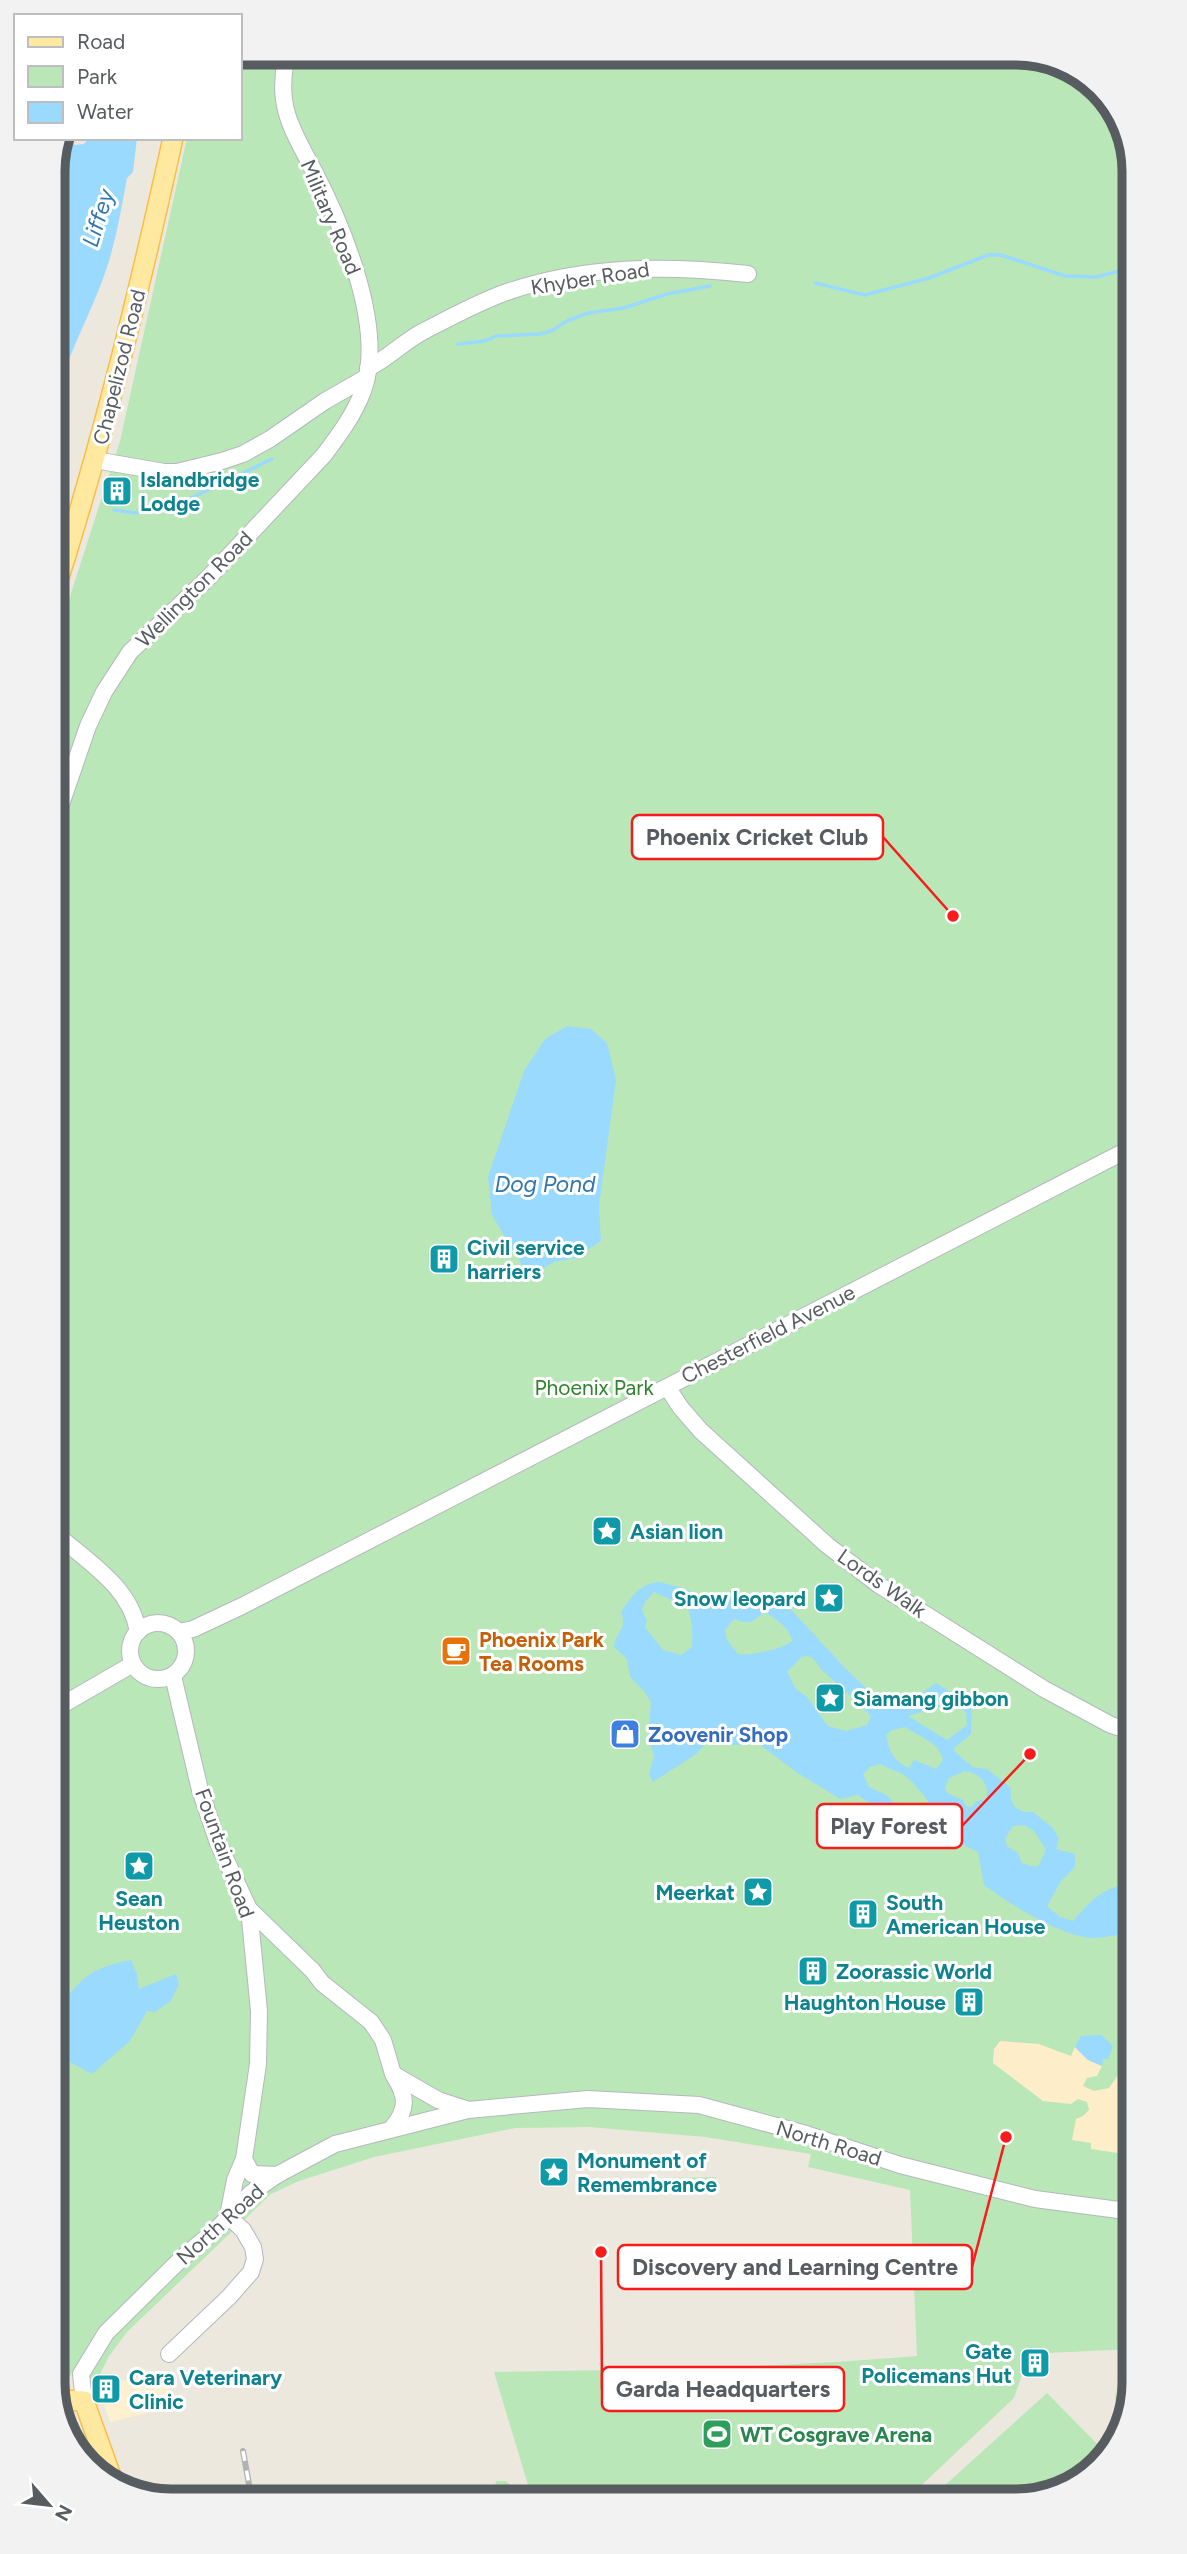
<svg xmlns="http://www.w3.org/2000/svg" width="1187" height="2554" viewBox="0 0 1187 2554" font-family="Figtree,sans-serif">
	<rect width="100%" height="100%" fill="#ece8de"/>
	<polygon fill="#fff1d0" points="169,2379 171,2407 110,2422 98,2387 99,2381"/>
	<g fill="#bae7b7">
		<path d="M1025 53 1088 77 1128 132 1134 2349 1025 2354 1021 2378 1014 2398 910 2496 540 2499 528 2485 494 2372C635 2370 777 2368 917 2356L910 2190 808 2167 811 2154 705 2137 589 2127 515 2128 374 2157 299 2181 271 2194 127 2332 109 2356 97 2380 72 2373 68 2380 59 2384 54 646 120 441 187 138H240V60Z"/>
		<polygon points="54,159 66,173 53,212 53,163"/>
		<polygon points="716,2177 716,2186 665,2187 666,2178"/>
		<path d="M1128 2383 1134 2385 1126 2411 1116 2404C1113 2393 1118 2385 1128 2383Z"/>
		<polygon points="1047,2393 1108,2455 1055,2495 933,2496"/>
		<polygon points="496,2481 506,2481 514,2488 518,2499 449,2499 447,2492 469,2487 472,2494 495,2488"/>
	</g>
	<polygon fill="#fdedc8" points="1000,2041 1039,2044 1071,2056 1075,2047 1088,2060 1102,2066 1097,2076 1087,2078 1083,2086 1094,2091 1109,2088 1120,2072 1134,2065 1134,2167 1129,2167 1131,2155 1091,2149 1091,2143 1072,2140 1076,2119 1083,2116 1089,2110 1087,2102 1078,2099 1071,2104 1043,2101 993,2063 994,2049"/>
	<g fill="#9bdaff" fill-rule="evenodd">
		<path d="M64 138H69L75 145 84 144 89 138H137L133 172 127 178C120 216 114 253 99 289 82 332 63 365 53 411V212L66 173 54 159Z"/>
		<polygon points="567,1026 591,1029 607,1043 616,1080 599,1206 601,1241 576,1258 554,1262 529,1277 492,1215 488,1177 524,1071 545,1039"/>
		<path d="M660 1582 686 1589 696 1595 723 1593 733 1596 759 1592 785 1603 846 1669 882 1703C907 1703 916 1697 936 1683L972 1705 971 1734 954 1748 955 1752 973 1767 987 1769 1011 1788C1009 1805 1016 1813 1033 1812L1053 1828 1059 1839 1056 1849 1075 1854V1867L1061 1881 1047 1906 1060 1917 1073 1921C1095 1896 1099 1891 1132 1882L1133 1913 1122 1917V1925L1126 1927 1133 1925V1932C1122 1934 1108 1937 1096 1938 1064 1939 1010 1904 984 1885L978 1852 953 1840 944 1842 938 1849 927 1844 930 1837 920 1831 903 1835C887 1825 894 1821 883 1812 876 1805 866 1802 858 1795L840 1799 796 1772 759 1744 730 1745 714 1736 695 1755 653 1782 649 1774 654 1756 648 1738 651 1702 644 1691 630 1677 627 1659 614 1647C615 1632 628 1630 621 1612 631 1597 640 1583 660 1582ZM654 1592 669 1599 685 1602C692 1615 693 1632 692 1647L681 1655 663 1650 645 1627 647 1621 642 1610 645 1602ZM764 1612C775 1618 790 1628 792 1641 783 1649 750 1656 738 1654L727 1640 725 1630 734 1619C748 1625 754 1622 764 1612ZM808 1656C817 1659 817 1666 824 1672 839 1686 856 1700 871 1716L867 1725 846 1731 828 1726 807 1697 796 1689 787 1672 802 1657ZM941 1696 966 1712 967 1725 947 1740 908 1716 939 1707 937 1698ZM905 1727C919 1737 939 1741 943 1760L937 1769 914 1760 909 1768C894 1762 889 1751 886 1735L892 1730ZM881 1764C901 1776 901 1768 917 1788 923 1795 928 1797 929 1806L922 1808 917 1814H905L899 1810 888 1796 869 1787 863 1774 870 1767ZM965 1771C979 1773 992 1785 985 1800L976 1801 972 1807 966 1806 963 1800 947 1793 945 1788 949 1778ZM1024 1825 1034 1831 1046 1850 1039 1865 1035 1867 1022 1863 1018 1853 1007 1846 1005 1839 1013 1826Z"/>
		<path d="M131 1960 137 1974 139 1989 176 1974 179 1984 171 2001 155 2012 147 2011 130 2041 92 2074 68 2061 58 2078V2008C83 1977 90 1968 131 1960Z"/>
		<polygon points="1101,2035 1113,2046 1108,2059 1103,2059 1102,2066 1088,2060 1075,2047 1081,2036"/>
	</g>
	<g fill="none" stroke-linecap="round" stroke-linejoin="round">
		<g stroke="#9bdaff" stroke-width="3.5">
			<polyline points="815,283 865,295 929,278 988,255 1001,255 1065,276 1096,277 1128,269"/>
			<polyline points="458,344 485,341 496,336 540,334 551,331 567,321 588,313 624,308 667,294 710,286"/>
			<polyline points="114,510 136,513 187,500 272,459"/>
		</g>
		<g stroke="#b4b8bd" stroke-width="18">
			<g id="minor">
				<path d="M368 368C389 358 405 340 426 330 451 317 477 303 504 293 584 265 665 265 748 274"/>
				<polyline points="95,460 164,472 177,472 222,461 243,454 270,439 325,401 367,377"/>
				<path d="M55 822 88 726 104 692 130 652 209 577 324 455C339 435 354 415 363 391 386 329 343 227 314 171 293 131 276 107 286 60"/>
				<polyline points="667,1387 681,1408 701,1431 827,1545 879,1585 1044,1689 1111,1725 1133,1732"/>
				<path d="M56 1534C88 1562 131 1587 138 1632"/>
				<circle cx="158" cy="1651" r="28"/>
				<polyline points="179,1632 193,1629 242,1606 1131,1148"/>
				<polyline points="173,1676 200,1790 218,1843 249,1909 259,2011 258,2064 244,2159 252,2174 277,2175"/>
				<polyline points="57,1708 133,1664"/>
				<polyline points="249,1909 313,1971 322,1983 371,2022 383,2040 393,2074 438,2100 466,2109"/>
				<path d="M392 2128C408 2109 407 2096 394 2076"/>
				<polyline points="228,2216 235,2180 244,2159"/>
				<polyline points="169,2354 229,2297 251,2272 255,2259 253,2247 243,2230 228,2216"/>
				<polyline points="84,2401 81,2374 106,2333 182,2258 218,2228 251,2193 277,2175 335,2144 468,2110 588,2099 699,2105 806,2134 900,2165 1035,2199 1134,2212"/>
			</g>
		</g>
		<g stroke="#fdbd46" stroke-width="22">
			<g id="major">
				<path d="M54 593C102 444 139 292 173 138"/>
				<polyline points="59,2400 84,2401 113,2482"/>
			</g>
		</g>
		<use href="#minor" stroke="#fff" stroke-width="16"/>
		<use href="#major" stroke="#ffe9a0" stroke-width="19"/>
		<g stroke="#b1b2b2" stroke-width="6">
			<polyline id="rail" points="243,2451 252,2501"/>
		</g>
		<use href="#rail" stroke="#fff" stroke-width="3.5" stroke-dasharray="10" stroke-linecap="butt"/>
	</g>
	<defs>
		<g id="building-square" transform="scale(1.575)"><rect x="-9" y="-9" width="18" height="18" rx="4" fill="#0f9aa8" stroke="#fff"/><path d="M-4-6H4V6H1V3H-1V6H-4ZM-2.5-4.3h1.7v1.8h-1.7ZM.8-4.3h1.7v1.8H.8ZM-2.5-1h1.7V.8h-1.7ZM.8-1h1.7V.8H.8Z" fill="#fff"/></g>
		<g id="sight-square" transform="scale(1.575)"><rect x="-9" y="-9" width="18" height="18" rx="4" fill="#0f9aa8" stroke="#fff"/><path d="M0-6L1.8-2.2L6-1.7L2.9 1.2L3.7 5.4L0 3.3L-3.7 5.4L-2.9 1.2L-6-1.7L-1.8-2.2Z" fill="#fff"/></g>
		<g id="cafe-square" transform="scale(1.575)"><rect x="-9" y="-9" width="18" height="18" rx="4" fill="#e8710a" stroke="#fff"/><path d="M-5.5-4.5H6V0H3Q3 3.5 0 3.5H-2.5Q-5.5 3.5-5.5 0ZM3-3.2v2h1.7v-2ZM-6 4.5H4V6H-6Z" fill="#fff"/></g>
		<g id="shop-square" transform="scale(1.575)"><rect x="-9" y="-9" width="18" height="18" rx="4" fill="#3f7fe0" stroke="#fff"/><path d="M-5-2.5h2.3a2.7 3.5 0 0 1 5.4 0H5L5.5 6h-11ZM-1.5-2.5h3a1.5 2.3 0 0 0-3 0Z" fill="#fff"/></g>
		<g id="stadium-square" transform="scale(1.575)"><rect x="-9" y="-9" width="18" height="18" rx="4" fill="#2e9e5b" stroke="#fff"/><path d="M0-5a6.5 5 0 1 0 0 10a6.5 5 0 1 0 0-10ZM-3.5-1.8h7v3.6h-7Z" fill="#fff"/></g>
	</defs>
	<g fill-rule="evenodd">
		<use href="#building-square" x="117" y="491"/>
		<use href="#building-square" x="444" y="1259"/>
		<use href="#sight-square" x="607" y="1531"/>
		<use href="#sight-square" x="829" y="1598"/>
		<use href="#cafe-square" x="456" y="1651"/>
		<use href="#sight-square" x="830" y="1698"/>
		<use href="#shop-square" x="625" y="1734"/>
		<use href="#sight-square" x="139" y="1866"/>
		<use href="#sight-square" x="758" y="1892"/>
		<use href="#building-square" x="863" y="1914"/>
		<use href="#building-square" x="813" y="1971"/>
		<use href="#building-square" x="969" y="2002"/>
		<use href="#sight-square" x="554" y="2172"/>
		<use href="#building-square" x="1035" y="2363"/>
		<use href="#building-square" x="106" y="2389"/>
		<use href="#stadium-square" x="717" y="2434"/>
	</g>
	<g text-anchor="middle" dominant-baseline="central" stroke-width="6" stroke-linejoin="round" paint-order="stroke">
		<g font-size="21" fill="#575c61" stroke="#fff">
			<text transform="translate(331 217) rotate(67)">Military Road</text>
			<text transform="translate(590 278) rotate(-9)">Khyber Road</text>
			<text transform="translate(119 367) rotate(-76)">Chapelizod Road</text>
			<text transform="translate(194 589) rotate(-45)">Wellington Road</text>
			<text transform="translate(768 1334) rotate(-27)">Chesterfield Avenue</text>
			<text transform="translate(882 1583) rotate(35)">Lords Walk</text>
			<text transform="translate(225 1853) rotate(70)">Fountain Road</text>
			<text transform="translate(829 2143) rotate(17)">North Road</text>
			<text transform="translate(220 2224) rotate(-42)">North Road</text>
		</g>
		<g font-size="21" font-weight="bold" fill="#0d838f" stroke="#fff" text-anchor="start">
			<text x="140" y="479">Islandbridge<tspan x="140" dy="24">Lodge</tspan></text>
			<text x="467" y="1247">Civil service<tspan x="467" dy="24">harriers</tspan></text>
			<text x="630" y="1531">Asian lion</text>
			<text x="806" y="1598" text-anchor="end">Snow leopard</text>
			<text x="853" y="1698">Siamang gibbon</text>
			<text x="735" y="1892" text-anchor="end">Meerkat</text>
			<text x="139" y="1898" text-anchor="middle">Sean<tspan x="139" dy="24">Heuston</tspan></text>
			<text x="886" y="1902">South<tspan x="886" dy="24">American House</tspan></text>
			<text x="836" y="1971">Zoorassic World</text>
			<text x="946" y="2002" text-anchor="end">Haughton House</text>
			<text x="577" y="2160">Monument of<tspan x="577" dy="24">Remembrance</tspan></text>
			<text x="1012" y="2351" text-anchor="end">Gate<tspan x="1012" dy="24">Policemans Hut</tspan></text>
			<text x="129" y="2377">Cara Veterinary<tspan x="129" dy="24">Clinic</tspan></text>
		</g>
		<g font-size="21" fill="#2e832d" stroke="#fff">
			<text x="594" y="1387">Phoenix Park</text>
		</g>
		<g font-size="21" font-weight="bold" fill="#c56008" stroke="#fff" text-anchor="start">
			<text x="479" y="1639">Phoenix Park<tspan x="479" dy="24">Tea Rooms</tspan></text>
		</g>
		<g font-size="21" font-weight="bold" fill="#366cbe" stroke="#fff" text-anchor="start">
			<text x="648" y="1734">Zoovenir Shop</text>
		</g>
		<g font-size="21" font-weight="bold" fill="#27864d" stroke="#fff" text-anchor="start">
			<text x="740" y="2434">WT Cosgrave Arena</text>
		</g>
		<g font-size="23" font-style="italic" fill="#3076af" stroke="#fff">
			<text transform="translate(98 218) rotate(-73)">Liffey</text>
			<text x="545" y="1184">Dog Pond</text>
		</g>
	</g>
	<path d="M0 0H1187V2554H0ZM171 65H1016A106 106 0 0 1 1122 171V2383A106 106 0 0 1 1016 2489H171A106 106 0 0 1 65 2383V171A106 106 0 0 1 171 65Z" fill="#f2f2f2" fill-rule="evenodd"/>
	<path fill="none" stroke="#575c61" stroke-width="9" d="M171 65H1016A106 106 0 0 1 1122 171V2383A106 106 0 0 1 1016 2489H171A106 106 0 0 1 65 2383V171A106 106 0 0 1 171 65Z"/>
	<path fill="none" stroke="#f71b19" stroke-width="2.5" d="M953 916L883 837M1030 1754L962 1826M1006 2137L972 2267M601 2252L602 2389"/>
	<g fill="#f71b19" stroke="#fff" stroke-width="2.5">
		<circle cx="953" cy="916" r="7"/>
		<circle cx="1030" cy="1754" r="7"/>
		<circle cx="1006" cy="2137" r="7"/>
		<circle cx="601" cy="2252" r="7"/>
	</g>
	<g fill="#fff" stroke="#f71b19" stroke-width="2.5">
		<rect x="632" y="815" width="251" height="44" rx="7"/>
		<rect x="817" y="1804" width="145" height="44" rx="7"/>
		<rect x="618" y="2245" width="354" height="44" rx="7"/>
		<rect x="602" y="2367" width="242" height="44" rx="7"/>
	</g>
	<g font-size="23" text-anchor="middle" font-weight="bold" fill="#575c61">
		<text x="757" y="845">Phoenix Cricket Club</text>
		<text x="889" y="1834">Play Forest</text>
		<text x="795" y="2275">Discovery and Learning Centre</text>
		<text x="723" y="2397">Garda Headquarters</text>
	</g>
	<rect x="14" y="14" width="228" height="126" fill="#ffffff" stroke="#bcbec0" stroke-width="2"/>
	<rect x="28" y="37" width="35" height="10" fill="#ffe9a0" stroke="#bcbec0" stroke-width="2"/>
	<text x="77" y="49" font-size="21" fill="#575c61">Road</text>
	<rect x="28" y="66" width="35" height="21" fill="#bae7b7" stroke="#bcbec0" stroke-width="2"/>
	<text x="77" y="84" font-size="21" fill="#575c61">Park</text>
	<rect x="28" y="102" width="35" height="21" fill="#9bdaff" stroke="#bcbec0" stroke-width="2"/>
	<text x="77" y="119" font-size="21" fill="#575c61">Water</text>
	<g transform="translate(49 2505) rotate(118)" stroke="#ffffff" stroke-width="5" paint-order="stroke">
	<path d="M0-5L12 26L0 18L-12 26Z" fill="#575c61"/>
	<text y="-10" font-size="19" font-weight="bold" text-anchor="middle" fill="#575c61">N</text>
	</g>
</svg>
